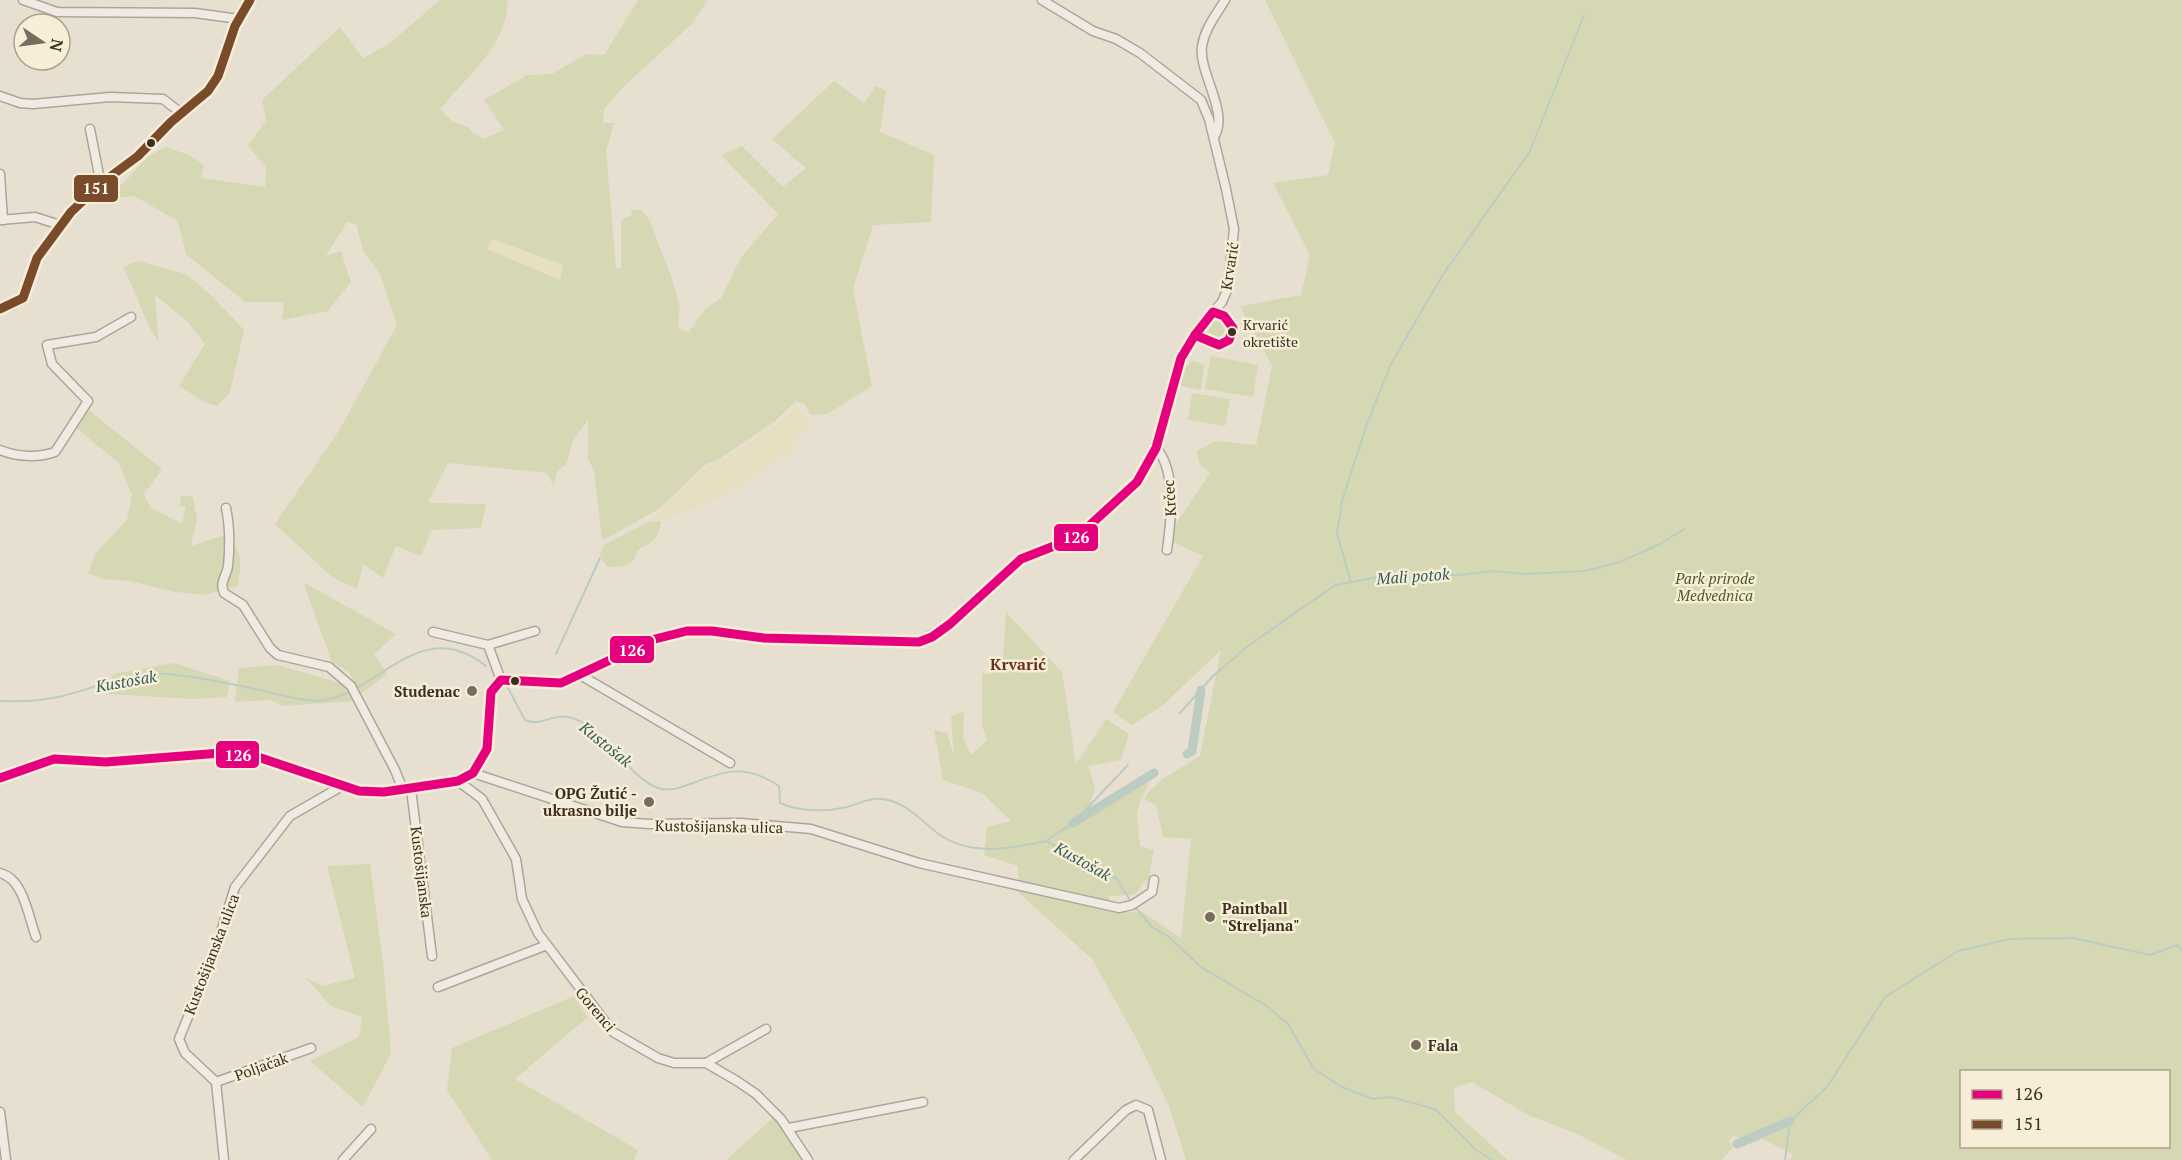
<svg xmlns="http://www.w3.org/2000/svg" width="2182" height="1160" viewBox="0 0 2182 1160" font-family="'PT Serif',serif">
	<rect width="100%" height="100%" fill="#e7e0d1"/>
	<g fill="#e6dfc2">
		<polygon points="491,239 563,265 560,280 486,249"/>
		<polygon points="797,405 813,425 792,440 796,448 721,498 657,522 648,522 707,467 718,463 776,425"/>
	</g>
	<g fill="#d6d7b3" fill-rule="evenodd">
		<path d="M440 0H507C511 41 464 80 440 109L453 122 468 127 474 134 483 139 504 130 484 100 527 75 552 74 586 54 604 55 638 0H708L693 23 623 87 604 109 603 123H614L606 151 616 267 621 269V220L632 215 631 210H641L649 219 672 279 680 307 678 326 682 331 689 332 704 310 721 298 740 259 778 214 721 155 742 146 783 187 806 168 772 139 834 81 864 103 876 86 886 91 880 132 934 155 931 222 873 225 853 289 872 386 827 414 811 415 804 404 796 401 775 421 718 460 706 464 659 509 605 539 602 540 594 471 588 459V420L573 441 566 465 557 470 554 487 547 473 448 463 428 503 486 504 481 528 431 530 421 556 396 546 383 578 363 564 357 589 332 577 275 524 340 429 397 325 381 276 363 250 356 224 347 222 326 256 341 251 351 282 328 311 282 320 284 302H245L186 254 178 221 134 196 113 198 99 187 123 184 147 157 166 147 189 155 204 165 201 178 265 187 266 167 248 146 266 120 262 100 340 27 363 58 390 43ZM492 239 563 265 560 280 487 249Z"/>
		<path d="M1265 0H2182V1160H1790L1793 1154 1762 1139 1750 1144 1734 1135 1729 1140 1733 1148 1722 1160H1627L1577 1134 1528 1115 1472 1082 1454 1088 1455 1112 1508 1160H1186L1169 1106 1137 1040 1092 959 1019 893 1018 866 984 855 987 827 1011 821 982 793 943 780 934 730 947 733 954 756 951 716 964 712 963 737 971 755 987 740 982 726V673L990 675 1003 656 1006 612 1062 672 1076 764 1106 719 1129 734 1121 760 1088 766 1095 788 1090 804 1098 812 1142 784 1149 783 1140 801 1137 814 1140 846 1154 850 1149 877 1134 895 1109 896 1112 913 1141 911 1181 938 1191 839 1163 837 1156 805 1144 799C1157 778 1179 770 1200 756L1221 650 1162 706 1132 725 1113 712 1203 556 1171 541 1176 524 1210 473 1199 463 1197 451 1215 441 1256 445 1272 366 1240 306 1301 295 1310 255 1273 183 1328 175 1335 143ZM1962 1072H2168V1146H1962Z"/>
		<path d="M138 261 186 274 210 294 244 330 230 392 217 406 206 403 179 386 205 344 187 321 155 295 159 343C143 319 137 293 123 267Z"/>
		<circle cx="1217" cy="329" r="11"/>
		<polygon points="1211,356 1258,365 1253,397 1205,389"/>
		<polygon points="1192,361 1204,364 1201,390 1177,385 1184,369"/>
		<polygon points="1192,393 1230,399 1225,426 1188,420"/>
		<path d="M85 407 162 469 144 494 150 507 182 524 186 507 180 506 181 495 193 497 197 519 191 546 225 535C244 552 241 562 238 586L204 595 176 592 129 581 103 579 88 573 95 554 127 520 132 495 119 463 73 425Z"/>
		<path d="M661 521C659 539 652 543 637 550 635 567 622 567 607 567L600 555 604 545 648 522Z"/>
		<polygon points="303,582 396,634 374,654 387,674 362,693 348,671 332,662"/>
		<polygon points="174,663 230,681 227,697 193,699 108,694 113,674"/>
		<polygon points="277,665 341,683 355,701 283,706 270,700 235,702 239,668"/>
		<polygon points="370,864 384,970 391,1053 363,1107 310,1061 359,1037 362,1017 331,1006 305,977 322,986 355,978 327,866"/>
		<polygon points="574,996 588,1017 515,1079 638,1150 634,1160 492,1160 447,1090 452,1048"/>
		<polygon points="773,1118 777,1118 803,1160 726,1160"/>
	</g>
	<g fill="none" stroke-linecap="round" stroke-linejoin="round">
		<g stroke="#bcccc2" stroke-width="2">
			<polyline points="1351,582 1337,534 1342,501 1367,424 1391,364 1442,276 1530,151 1584,15"/>
			<polyline points="556,654 600,558"/>
			<path d="M508 688 525 720C547 729 554 705 585 724 609 738 632 779 658 788 670 792 682 787 693 783 728 769 747 765 779 786L780 803C800 812 826 812 847 807 858 804 871 797 883 799 907 803 918 818 936 832 967 857 1010 849 1046 841L1117 879 1131 902"/>
			<path d="M0 701C21 702 42 701 63 696 97 687 134 671 169 674 198 677 227 683 255 689 277 693 308 705 331 699 386 683 424 617 486 666"/>
			<polyline points="1180,713 1213,676 1248,646 1335,585 1400,573 1460,575 1494,571 1523,574 1585,571 1620,562 1660,544 1684,529"/>
			<polyline points="1046,841 1073,823 1128,765"/>
			<polyline points="1135,907 1152,927 1169,937 1201,967 1265,1005 1288,1024 1314,1069 1342,1087 1373,1099 1391,1097 1435,1109 1475,1149 1492,1160"/>
			<polyline points="1785,1160 1790,1121 1827,1087 1885,997 1958,951 2010,939 2073,938 2150,955 2177,945 2182,951"/>
		</g>
		<g stroke="#bcccc2" stroke-width="9">
			<polyline points="1187,754 1192,751 1201,690"/>
			<polyline points="1073,823 1154,773"/>
			<polyline points="1737,1144 1790,1121"/>
		</g>
		<g stroke="#ada599" stroke-width="11">
			<g id="minor">
				<polyline points="23,0 57,12 195,13 239,19"/>
				<polyline points="0,96 20,103 33,104 110,97 163,99 181,113"/>
				<polyline points="90,129 99,175 105,180"/>
				<path d="M1214 137C1230 113 1198 72 1202 46 1205 28 1216 15 1225 0"/>
				<polyline points="0,174 3,220"/>
				<polyline points="0,220 35,217 60,225"/>
				<polyline points="0,309 12,305 23,298 37,258 71,212 103,182 138,156 171,122 208,91 218,76 235,26 250,0"/>
				<path d="M1156 448C1177 470 1171 522 1167 550"/>
				<path d="M0 450C17 457 38 458 55 452L88 401 52 364 47 345 96 337 131 317"/>
				<path d="M226 508C230 527 230 546 228 566 227 576 219 581 224 593L243 605 270 648 278 655 329 667 351 686 395 770 403 790"/>
				<polyline points="433,632 488,645 535,631"/>
				<polyline points="488,645 501,680"/>
				<polyline points="582,676 730,763"/>
				<polyline points="473,773 622,822 649,824 741,823 811,829 919,863 1119,908 1132,905 1152,892 1154,880"/>
				<polyline points="0,778 54,759 106,762 221,753 258,757 359,791 384,792 458,781 473,773 487,749 491,692 501,680 561,683 655,639 687,631 712,631 764,638 919,642 950,624 1021,559 1077,537 1137,482 1156,448 1181,358 1201,326 1222,302 1228,288 1234,229 1226,189 1209,119 1201,100 1140,53 1116,39 1093,31 1042,0"/>
				<polyline points="458,781 482,799 516,859 522,899 538,933 613,1032 658,1058 674,1063 706,1063 737,1081 756,1094 781,1119 808,1160"/>
				<polyline points="411,789 432,956"/>
				<path d="M0 873C24 879 28 916 36 937"/>
				<polyline points="438,987 547,945"/>
				<polyline points="706,1063 766,1029"/>
				<polyline points="216,1082 185,1053 179,1039 215,951 235,887 290,816 342,786"/>
				<polyline points="216,1082 311,1048"/>
				<polyline points="216,1082 224,1160"/>
				<polyline points="0,1112 6,1160"/>
				<polyline points="789,1128 923,1102"/>
				<polyline points="343,1160 371,1129"/>
				<polyline points="1074,1160 1126,1110 1136,1105 1148,1110 1161,1160"/>
			</g>
		</g>
		<use href="#minor" stroke="#efebe3" stroke-width="8"/>
		<g stroke="#f7eed8" stroke-width="14">
			<g id="bus-1">
				<polygon points="1213,312 1224,316 1233,328 1229,340 1219,345 1195,335"/>
				<polyline points="0,778 54,759 106,762 221,753 258,757 359,791 384,792 458,781 473,773 487,749 491,692 501,680 561,683 655,639 687,631 712,631 764,638 919,642 932,637 950,624 1021,559 1077,537 1137,482 1156,448 1181,358 1195,335"/>
			</g>
		</g>
		<g stroke="#f7eed8" stroke-width="14">
			<polyline id="bus-2" points="0,309 23,298 37,258 71,212 103,182 138,156 171,122 208,91 218,76 235,26 250,0"/>
		</g>
		<use href="#bus-1" stroke="#e5007d" stroke-width="9"/>
		<use href="#bus-2" stroke="#7a4b2a" stroke-width="9"/>
	</g>
	<g fill="#3d2e20" stroke="#f7eed8" stroke-width="2">
		<circle cx="151" cy="143" r="5"/>
		<circle cx="1232" cy="332" r="5"/>
		<circle cx="515" cy="681" r="5"/>
	</g>
	<g fill="#786c5e" stroke="#f7eed8" stroke-width="2">
		<circle cx="472" cy="691" r="6"/>
		<circle cx="649" cy="802" r="6"/>
		<circle cx="1210" cy="917" r="6"/>
		<circle cx="1416" cy="1045" r="6"/>
	</g>
	<g text-anchor="middle" dominant-baseline="central" stroke-width="5" stroke-linejoin="round" paint-order="stroke">
		<g font-size="14" fill="#3d2e20" stroke="#f7eed8" text-anchor="start">
			<text x="1243" y="324">Krvarić<tspan x="1243" dy="17">okretište</tspan></text>
		</g>
		<g font-size="15" fill="#3d2e20" stroke="#f7eed8">
			<text transform="translate(1229 266) rotate(-81)">Krvarić</text>
			<text transform="translate(1169 498) rotate(-94)">Krčec</text>
			<text transform="translate(719 826) rotate(1)">Kustošijanska ulica</text>
			<text transform="translate(422 872) rotate(83)">Kustošijanska</text>
			<text transform="translate(211 954) rotate(-69)">Kustošijanska ulica</text>
			<text transform="translate(596 1009) rotate(50)">Gorenci</text>
			<text transform="translate(261 1066) rotate(-20)">Poljačak</text>
		</g>
		<g font-size="15" font-style="italic" fill="#4d5a26" stroke="#f7eed8">
			<text x="1715" y="578">Park prirode<tspan x="1715" dy="17">Medvednica</tspan></text>
		</g>
		<g font-size="15" font-weight="bold" fill="#3d2e20" stroke="#f7eed8" text-anchor="end">
			<text x="460" y="691">Studenac</text>
			<text x="637" y="793">OPG Žutić -<tspan x="637" dy="17">ukrasno bilje</tspan></text>
			<text x="1222" y="908" text-anchor="start">Paintball<tspan x="1222" dy="17">"Streljana"</tspan></text>
			<text x="1428" y="1045" text-anchor="start">Fala</text>
		</g>
		<g font-size="16" font-style="italic" fill="#2f5d5a" stroke="#f7eed8">
			<text transform="translate(1413 576) rotate(-4)">Mali potok</text>
			<text transform="translate(126 681) rotate(-10)">Kustošak</text>
			<text transform="translate(606 744) rotate(39)">Kustošak</text>
			<text transform="translate(1083 861) rotate(29)">Kustošak</text>
		</g>
		<g font-size="16" font-weight="bold" fill="#6b2e1e" stroke="#f7eed8">
			<text x="1018" y="664">Krvarić</text>
		</g>
	</g>
	<g stroke="#f7eed8" stroke-width="2">
		<rect x="73" y="174" width="46" height="29" rx="6" fill="#7a4b2a"/>
		<rect x="1053" y="523" width="46" height="29" rx="6" fill="#e5007d"/>
		<rect x="609" y="635" width="46" height="29" rx="6" fill="#e5007d"/>
		<rect x="215" y="740" width="45" height="29" rx="6" fill="#e5007d"/>
	</g>
	<g font-size="16" text-anchor="middle" font-weight="bold" fill="#fff">
		<text x="96" y="194">151</text>
		<text x="1076" y="543">126</text>
		<text x="632" y="656">126</text>
		<text x="238" y="761">126</text>
	</g>
	<rect x="1960" y="1070" width="210" height="78" fill="#f7eed8" stroke="#ada18e" stroke-width="1.5"/>
	<rect x="1972" y="1090" width="30" height="9" fill="#e5007d" stroke="#ada18e" stroke-width="1.5"/>
	<text x="2014" y="1100" font-size="18" fill="#3d2e20">126</text>
	<rect x="1972" y="1120" width="30" height="9" fill="#7a4b2a" stroke="#ada18e" stroke-width="1.5"/>
	<text x="2014" y="1130" font-size="18" fill="#3d2e20">151</text>
	<g transform="translate(42 42) rotate(103)"><circle r="28" fill="#f7eed8" stroke="#ada18e" stroke-width="1.5"/>
	<path d="M0-4.5L10 22L0 15L-10 22Z" fill="#786c5e"/>
	<text y="-9" font-size="16" font-weight="bold" text-anchor="middle" fill="#3d2e20">N</text>
	</g>
</svg>
